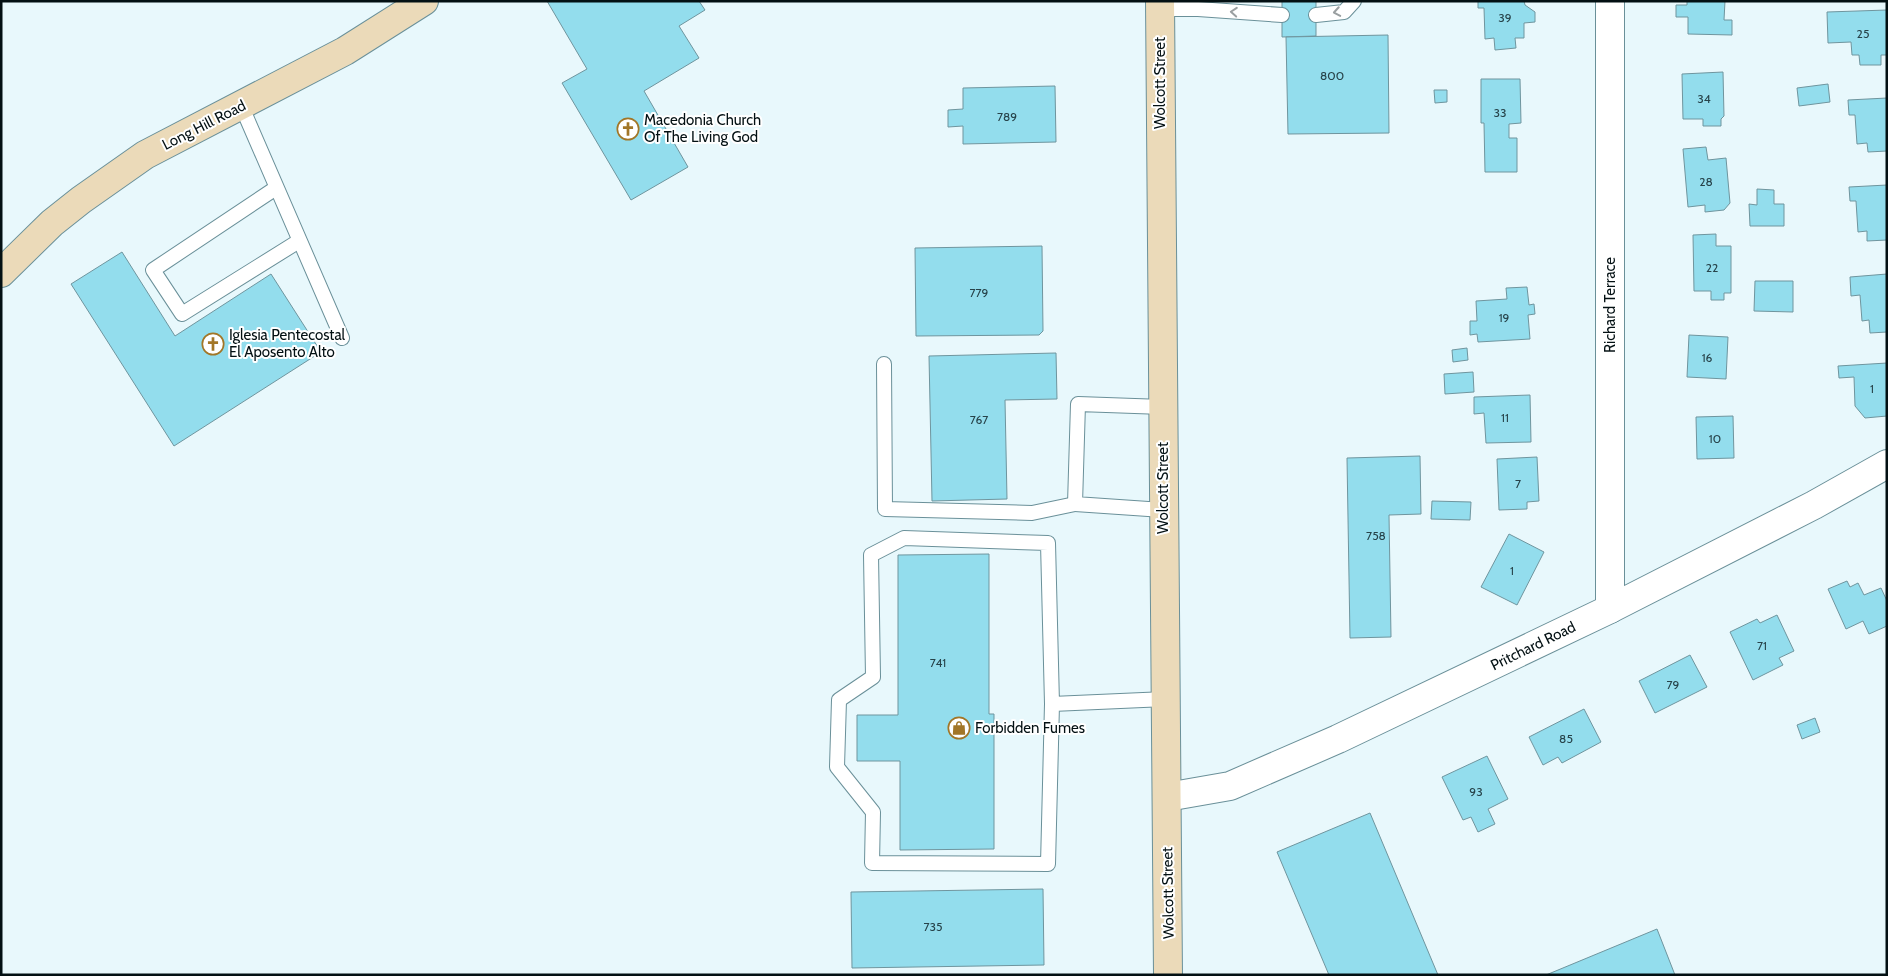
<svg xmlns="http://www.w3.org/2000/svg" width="1888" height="976" viewBox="0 0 1888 976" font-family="Cabin,sans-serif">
	<rect width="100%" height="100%" fill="#e8f8fc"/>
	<g fill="#93dded" stroke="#6f959e">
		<polygon points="547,1 699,1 705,10 679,26 699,58 644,91 688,167 631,200 562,83 587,69"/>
		<polygon points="1282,1 1316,1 1316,36 1282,37"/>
		<polygon points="1478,1 1524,1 1525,5 1535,12 1535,22 1524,23 1524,38 1515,38 1516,48 1495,50 1494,38 1485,39 1484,8 1478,8"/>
		<polygon points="1687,1 1725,1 1724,20 1732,20 1732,35 1688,34 1688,17 1676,17 1676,5 1687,5"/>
		<polygon points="1887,10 1887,55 1881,55 1881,65 1860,65 1859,55 1852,55 1851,42 1828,43 1827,12"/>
		<polygon points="1388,35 1389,133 1288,134 1286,37"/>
		<polygon points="1723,72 1724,116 1721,119 1721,126 1703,126 1703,119 1683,119 1682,74"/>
		<polygon points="1481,79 1520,79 1521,123 1509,124 1509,138 1517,138 1517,172 1485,172 1484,123 1481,123"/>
		<polygon points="1828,84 1830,102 1799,106 1797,88"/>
		<polygon points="1055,86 1056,142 963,144 963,126 948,127 948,110 963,109 963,88"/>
		<polygon points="1434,90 1447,90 1447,102 1435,103"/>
		<polygon points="1887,98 1887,151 1868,152 1867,143 1857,144 1855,115 1849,115 1848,100"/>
		<polygon points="1706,147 1708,160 1726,158 1730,203 1724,210 1705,212 1705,205 1688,207 1683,149"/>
		<polygon points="1887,185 1887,240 1867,241 1867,231 1858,232 1856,201 1850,201 1849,187"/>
		<polygon points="1757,189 1774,190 1774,204 1784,204 1784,226 1750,226 1749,204 1757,205"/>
		<polygon points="1716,234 1716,246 1731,246 1731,293 1724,293 1724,300 1711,300 1711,291 1694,291 1693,235"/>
		<polygon points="1042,246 1043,331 1039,335 916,336 915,248"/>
		<polygon points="122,252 175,336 271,274 321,352 174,446 71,284"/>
		<polygon points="1887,274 1887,332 1870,333 1869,320 1862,321 1860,295 1851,296 1850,277"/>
		<polygon points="1755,281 1793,281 1793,312 1754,311"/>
		<polygon points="1527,287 1529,305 1534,304 1535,314 1528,315 1530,339 1478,342 1477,334 1470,335 1470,321 1477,321 1476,301 1507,299 1506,288"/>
		<polygon points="1689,335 1728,337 1726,379 1687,377"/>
		<polygon points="1467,348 1468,360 1453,362 1452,350"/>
		<polygon points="1056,353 1057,399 1005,400 1007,499 932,501 929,356"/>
		<polygon points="1887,363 1887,416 1865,418 1855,406 1854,377 1839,378 1838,366"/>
		<polygon points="1473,372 1474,392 1445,394 1444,374"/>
		<polygon points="1530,395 1531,442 1486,443 1484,413 1474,414 1474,397"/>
		<polygon points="1733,416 1734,458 1697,459 1696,417"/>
		<polygon points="1420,456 1421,514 1389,515 1391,637 1350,638 1347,458"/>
		<polygon points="1537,457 1539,501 1527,502 1527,509 1499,510 1497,459"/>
		<polygon points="1432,501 1471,502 1470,520 1431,519"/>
		<polygon points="1509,534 1544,552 1517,605 1481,587"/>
		<polygon points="989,554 989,714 994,714 994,849 900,850 900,761 857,761 857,715 898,715 898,555"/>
		<polygon points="1847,581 1850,587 1858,583 1864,595 1881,588 1887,601 1887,626 1869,634 1863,621 1846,629 1828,589"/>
		<polygon points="1777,615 1794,651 1779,658 1783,665 1753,680 1730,632 1757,619 1760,623"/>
		<polygon points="1690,655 1707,687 1655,713 1639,681"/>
		<polygon points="1584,709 1601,742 1562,763 1558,757 1543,765 1529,737"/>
		<polygon points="1815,718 1820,732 1802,739 1797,725"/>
		<polygon points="1487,756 1508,799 1488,809 1495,824 1478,832 1471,817 1463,820 1442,777"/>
		<polygon points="1370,813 1438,975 1329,975 1277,852"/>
		<polygon points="1043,889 1044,965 852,968 851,892"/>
		<polygon points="1657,929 1675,975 1546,975"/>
	</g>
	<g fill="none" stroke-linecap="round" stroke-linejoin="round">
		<g stroke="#6a9099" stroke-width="16">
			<g id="lane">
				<polyline points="1160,9 1198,9 1282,15"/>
				<polyline points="1316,15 1344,12 1354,1"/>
				<polyline points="241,105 342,338"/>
				<polyline points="276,188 153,270 182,314 299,241"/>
				<polyline points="884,364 885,509 1032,513 1075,504"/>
				<polyline points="1163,407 1078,404 1075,504 1163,510"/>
				<polyline points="1052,704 1048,864 872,863 873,812 837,767 839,700 873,677 871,555 904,538 1048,543 1052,704 1166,699"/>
			</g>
		</g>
		<g stroke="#6a9099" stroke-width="30">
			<g id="street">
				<polyline points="1610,609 1610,1"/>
				<polyline points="1167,797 1230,786 1338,739 1610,609 1814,505 1887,464"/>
			</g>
		</g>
		<g stroke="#6a9099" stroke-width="30">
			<g id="secondary">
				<polyline points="1160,1 1168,975"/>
				<polyline points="1,273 52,223 81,200 145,155 345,51 424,1"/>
			</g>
		</g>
		<use href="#lane" stroke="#fff" stroke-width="14"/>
		<use href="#street" stroke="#fff" stroke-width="28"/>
		<use href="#secondary" stroke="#ebdab9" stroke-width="28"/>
	</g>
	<defs><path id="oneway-chevron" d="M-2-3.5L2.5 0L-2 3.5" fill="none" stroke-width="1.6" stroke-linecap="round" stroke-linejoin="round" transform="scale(1.25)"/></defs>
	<g stroke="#9a9fa1">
		<use href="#oneway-chevron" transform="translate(1234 12) rotate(-176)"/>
		<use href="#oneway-chevron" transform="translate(1337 12) rotate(170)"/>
	</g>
	<defs>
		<g id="church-ring" transform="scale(1.125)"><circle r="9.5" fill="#fff" stroke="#a27627" stroke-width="1.5"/><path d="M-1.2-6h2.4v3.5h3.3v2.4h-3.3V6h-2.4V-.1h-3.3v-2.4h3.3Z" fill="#a27627"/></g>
		<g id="shop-ring" transform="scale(1.125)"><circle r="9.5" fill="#fff" stroke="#a27627" stroke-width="1.5"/><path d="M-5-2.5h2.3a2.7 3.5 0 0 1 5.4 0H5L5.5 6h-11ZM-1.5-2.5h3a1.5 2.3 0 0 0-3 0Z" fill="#a27627"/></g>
	</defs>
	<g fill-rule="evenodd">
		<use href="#church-ring" x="628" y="129"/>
		<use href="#church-ring" x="213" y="344"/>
		<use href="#shop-ring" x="959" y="728"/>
	</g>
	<g text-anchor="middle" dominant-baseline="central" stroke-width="4" stroke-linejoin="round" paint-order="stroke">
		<g font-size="12" fill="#27434a">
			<text x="1505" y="17">39</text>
			<text x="1863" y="33">25</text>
			<text x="1332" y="75">800</text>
			<text x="1704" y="98">34</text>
			<text x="1500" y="112">33</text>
			<text x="1007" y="116">789</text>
			<text x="1706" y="181">28</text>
			<text x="1712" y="267">22</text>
			<text x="979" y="292">779</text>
			<text x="1504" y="317">19</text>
			<text x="1707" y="357">16</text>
			<text x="1872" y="388">1</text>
			<text x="1505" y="417">11</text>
			<text x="979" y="419">767</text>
			<text x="1715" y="438">10</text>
			<text x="1518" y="483">7</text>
			<text x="1376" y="535">758</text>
			<text x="1512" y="570">1</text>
			<text x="1762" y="645">71</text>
			<text x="938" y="662">741</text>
			<text x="1673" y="684">79</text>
			<text x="1566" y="738">85</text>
			<text x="1476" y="791">93</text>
			<text x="933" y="926">735</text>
		</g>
		<g font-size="15" fill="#031013" stroke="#fff">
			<text transform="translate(1160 83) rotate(-90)">Wolcott Street</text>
			<text transform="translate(204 125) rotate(-27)">Long Hill Road</text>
			<text transform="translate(1610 305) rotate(-90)">Richard Terrace</text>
			<text transform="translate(1163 488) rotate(-90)">Wolcott Street</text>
			<text transform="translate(1533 646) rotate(-26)">Pritchard Road</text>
			<text transform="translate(1168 893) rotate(-91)">Wolcott Street</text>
		</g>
		<g font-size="15" fill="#031013" stroke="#fff" text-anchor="start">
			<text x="644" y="120">Macedonia Church<tspan x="644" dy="17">Of The Living God</tspan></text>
			<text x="229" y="335">Iglesia Pentecostal<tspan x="229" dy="17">El Aposento Alto</tspan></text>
			<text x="975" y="728">Forbidden Fumes</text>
		</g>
	</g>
	<rect width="1888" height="976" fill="none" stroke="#031013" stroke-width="5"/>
</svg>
